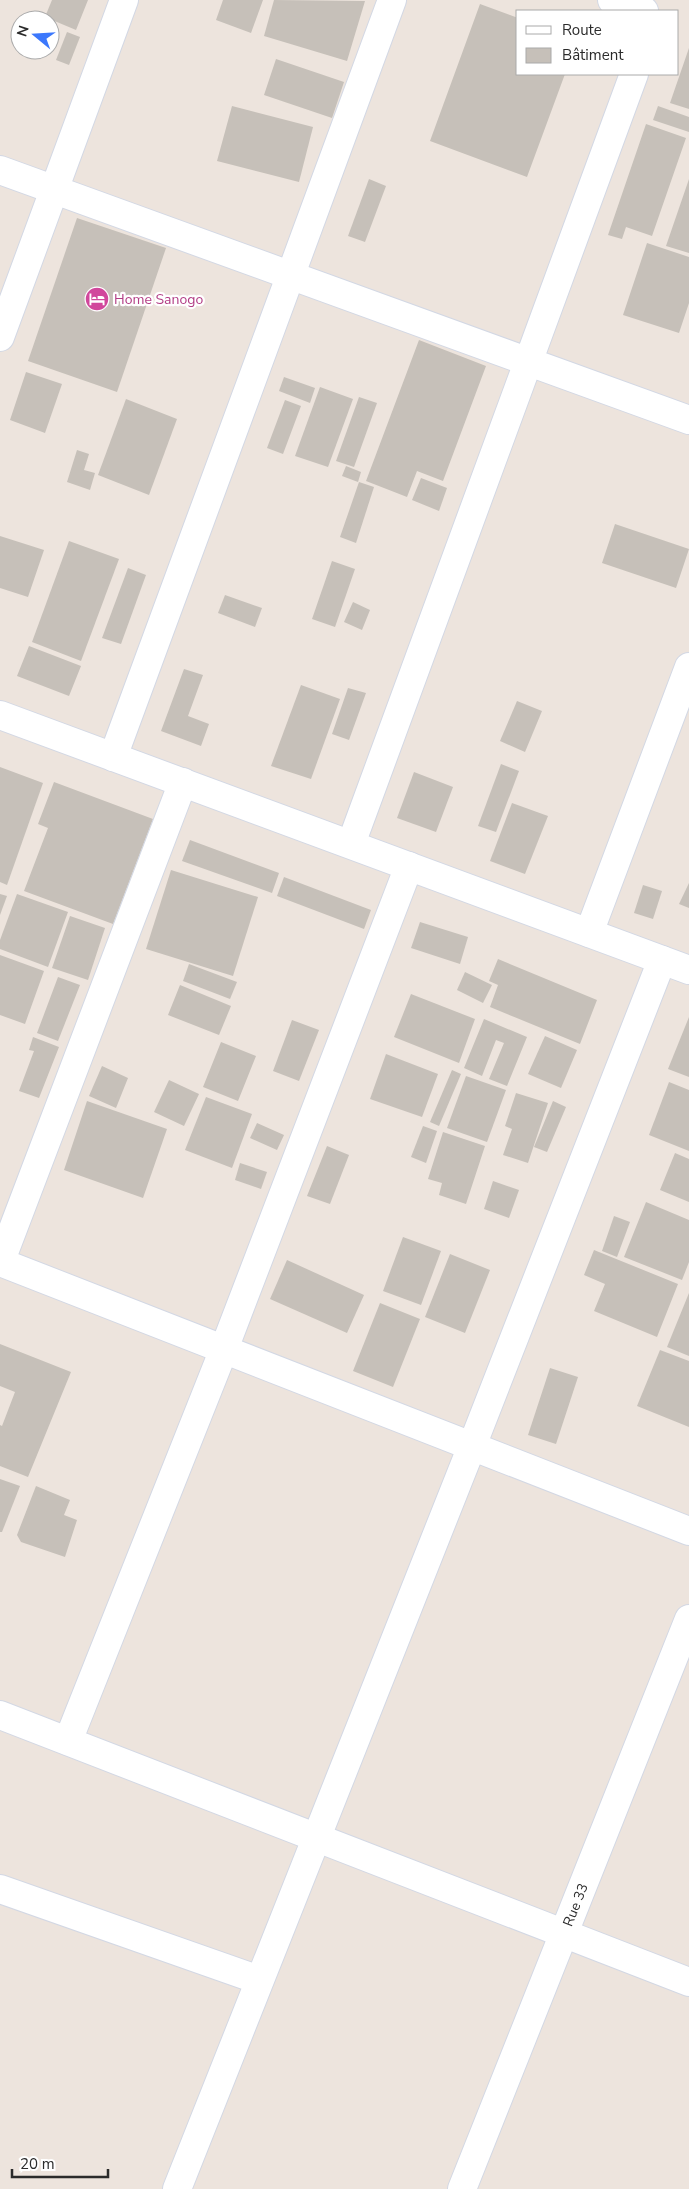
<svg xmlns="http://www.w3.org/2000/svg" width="689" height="2189" viewBox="0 0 689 2189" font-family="'Nunito Sans',sans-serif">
	<rect width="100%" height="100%" fill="#ede4dd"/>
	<g fill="#c6c0b9">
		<polygon points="52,0 88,0 76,30 45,17"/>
		<polygon points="223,0 263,0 251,33 216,20"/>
		<polygon points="274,0 365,1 347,61 264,36"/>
		<polygon points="480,4 518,18 518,74 565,74 527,177 430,141"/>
		<polygon points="67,32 80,37 69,65 56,60"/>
		<polygon points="689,48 689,109 670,103"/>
		<polygon points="276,59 344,82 332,118 264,95"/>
		<polygon points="232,106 313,127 299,182 217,161"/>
		<polygon points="658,106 689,117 689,132 653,120"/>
		<polygon points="646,124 686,138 652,236 626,227 622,239 608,235"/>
		<polygon points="369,179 386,186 365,242 348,236"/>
		<polygon points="689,179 689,253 666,246"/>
		<polygon points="77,218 166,248 117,392 28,361"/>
		<polygon points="647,243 689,257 689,303 679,333 623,315"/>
		<polygon points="419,340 486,366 443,481 417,471 407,497 366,481"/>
		<polygon points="26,372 62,384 45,433 10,420"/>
		<polygon points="284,377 315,388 310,403 279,391"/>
		<polygon points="320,387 353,399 328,467 295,456"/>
		<polygon points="359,397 377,403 354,467 336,461"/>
		<polygon points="126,399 177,419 149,495 98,475"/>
		<polygon points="285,400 301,406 283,454 267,448"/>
		<polygon points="77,450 89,454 84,470 95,473 90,490 67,482"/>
		<polygon points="346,466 361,472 358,482 342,476"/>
		<polygon points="421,478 447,488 439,511 412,500"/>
		<polygon points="359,482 374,487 356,543 340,537"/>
		<polygon points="615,524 689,549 676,588 602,563"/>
		<polygon points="0,536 44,550 28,597 0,588"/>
		<polygon points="69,541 119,559 81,661 32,642"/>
		<polygon points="332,561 355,569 335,627 312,619"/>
		<polygon points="128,568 146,575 121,644 102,638"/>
		<polygon points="225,595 262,608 255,627 218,613"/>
		<polygon points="353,602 370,610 362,630 344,622"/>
		<polygon points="29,646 81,666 69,696 17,676"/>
		<polygon points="184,669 203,675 188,716 209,724 201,746 161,731"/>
		<polygon points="301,685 340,699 311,779 271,766"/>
		<polygon points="348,688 366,693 349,740 332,734"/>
		<polygon points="517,701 542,711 525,752 500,741"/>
		<polygon points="501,764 519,771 496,832 478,826"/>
		<polygon points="0,767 43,783 7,885 0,882"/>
		<polygon points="414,772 453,787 436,832 397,818"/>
		<polygon points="54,782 153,819 113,924 24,891 48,828 38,824"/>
		<polygon points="512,803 548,816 525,874 490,861"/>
		<polygon points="190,840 279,873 272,893 182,861"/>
		<polygon points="171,870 258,897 233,976 146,949"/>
		<polygon points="284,877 371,910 364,929 277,896"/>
		<polygon points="689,883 689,908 679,904"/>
		<polygon points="643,885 662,891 653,919 634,913"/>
		<polygon points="0,894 7,896 0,915"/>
		<polygon points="17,894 68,912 48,967 0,949 0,940"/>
		<polygon points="70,916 105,928 88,980 52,968"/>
		<polygon points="420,922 468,937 460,964 411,948"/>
		<polygon points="0,955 44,971 25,1024 0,1015"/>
		<polygon points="498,959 597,1000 580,1044 490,1007 498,985 489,981"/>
		<polygon points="189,964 237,982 230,999 183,981"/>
		<polygon points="465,972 492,985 483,1003 457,990"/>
		<polygon points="58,977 80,985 58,1041 37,1033"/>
		<polygon points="180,985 231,1006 219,1035 168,1015"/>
		<polygon points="411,994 475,1019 459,1063 394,1037"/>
		<polygon points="689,1017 689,1077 668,1069"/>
		<polygon points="484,1019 527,1037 507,1086 489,1079 504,1043 496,1040 482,1076 464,1068"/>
		<polygon points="292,1020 319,1030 299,1081 273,1071"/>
		<polygon points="545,1036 577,1050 561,1088 528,1074"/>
		<polygon points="33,1037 59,1047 39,1098 19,1091 34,1051 29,1050"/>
		<polygon points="221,1042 256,1056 238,1101 203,1087"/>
		<polygon points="386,1054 438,1074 422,1117 370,1099"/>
		<polygon points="102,1066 128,1078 116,1108 89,1096"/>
		<polygon points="452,1070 461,1074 439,1126 430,1122"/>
		<polygon points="466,1076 506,1090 487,1142 447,1128"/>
		<polygon points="169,1080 199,1094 184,1126 154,1112"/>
		<polygon points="669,1082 689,1090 689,1151 649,1135"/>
		<polygon points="516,1093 548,1103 528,1163 503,1155 512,1129 505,1126"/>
		<polygon points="206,1097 252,1114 232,1168 185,1150"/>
		<polygon points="87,1101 167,1129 143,1198 64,1170"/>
		<polygon points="553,1101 566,1107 547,1152 534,1147"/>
		<polygon points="257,1123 284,1135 277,1150 250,1138"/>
		<polygon points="423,1126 437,1131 426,1163 411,1157"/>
		<polygon points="443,1132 485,1146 466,1204 439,1195 442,1183 428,1179"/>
		<polygon points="327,1146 349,1155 330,1204 307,1196"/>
		<polygon points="675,1153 689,1159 689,1202 660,1190"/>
		<polygon points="240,1163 267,1172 261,1189 235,1180"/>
		<polygon points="493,1181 519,1190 509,1218 484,1209"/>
		<polygon points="646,1202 689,1220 689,1262 682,1280 624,1257"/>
		<polygon points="614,1216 630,1222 617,1257 602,1251"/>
		<polygon points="403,1237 441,1251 421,1305 383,1291"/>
		<polygon points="594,1250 678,1284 657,1337 594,1311 605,1284 584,1275"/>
		<polygon points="450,1254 490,1270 465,1333 425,1317"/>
		<polygon points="287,1260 364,1295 347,1333 270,1299"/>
		<polygon points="689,1293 689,1356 667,1347"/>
		<polygon points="380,1303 420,1319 393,1387 353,1371"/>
		<polygon points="0,1344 71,1372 28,1477 0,1466 0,1425 2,1426 15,1392 0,1386"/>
		<polygon points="660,1350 689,1361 689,1427 637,1406"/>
		<polygon points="550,1368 578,1377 556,1444 528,1435"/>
		<polygon points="0,1479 20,1486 2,1532 0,1532"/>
		<polygon points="36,1486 70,1500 64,1515 77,1520 65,1557 21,1542 17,1535"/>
	</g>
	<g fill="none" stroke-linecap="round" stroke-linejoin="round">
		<g stroke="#d3d8e4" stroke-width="30">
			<g id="minor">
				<polyline points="612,0 644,11"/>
				<polyline points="0,170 689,420"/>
				<polyline points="0,337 124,0"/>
				<polyline points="0,715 689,970"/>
				<polyline points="113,757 392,0"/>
				<polyline points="351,844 634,74"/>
				<polyline points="589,933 689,667"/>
				<polyline points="0,1262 689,1531"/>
				<polyline points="0,1263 183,782"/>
				<polyline points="0,1715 689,1982"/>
				<polyline points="68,1741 224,1349 409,866"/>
				<polyline points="0,1889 259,1980"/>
				<polyline points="177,2189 472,1446 662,960"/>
				<path id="s1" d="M462 2189 689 1619"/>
			</g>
		</g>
		<use href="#minor" stroke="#fff" stroke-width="28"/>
	</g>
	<defs>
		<g id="hotel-disc" transform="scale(1.25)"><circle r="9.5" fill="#d1479c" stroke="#fff"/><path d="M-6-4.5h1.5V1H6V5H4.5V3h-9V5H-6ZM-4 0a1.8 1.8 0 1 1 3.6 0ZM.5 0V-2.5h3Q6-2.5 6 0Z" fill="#fff"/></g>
	</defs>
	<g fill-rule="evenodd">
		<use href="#hotel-disc" x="97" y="299"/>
	</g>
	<g text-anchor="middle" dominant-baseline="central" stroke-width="4.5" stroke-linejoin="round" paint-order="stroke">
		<g font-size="14" fill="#b23c85" stroke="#fff" text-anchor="start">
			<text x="114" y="299">Home Sanogo</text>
		</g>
		<g font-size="14" fill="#2b2b2b" stroke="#fff">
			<text stroke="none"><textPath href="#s1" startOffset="306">Rue 33</textPath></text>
		</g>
	</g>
	<rect x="516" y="10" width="162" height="65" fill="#ffffff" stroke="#aaaaaa"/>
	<rect x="526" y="26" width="25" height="8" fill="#ffffff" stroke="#aaaaaa"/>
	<text x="562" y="35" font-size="15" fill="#2b2b2b">Route</text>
	<rect x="526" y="48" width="25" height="15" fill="#c6c0b9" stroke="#aaaaaa"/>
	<text x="562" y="60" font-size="15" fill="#2b2b2b">Bâtiment</text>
	<g transform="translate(35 35) rotate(288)"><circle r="24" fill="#ffffff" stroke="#aaaaaa"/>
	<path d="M0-4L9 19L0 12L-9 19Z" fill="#3c78fc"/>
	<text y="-8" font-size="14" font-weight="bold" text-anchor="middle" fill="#2b2b2b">N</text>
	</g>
	<path d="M12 2169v8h96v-8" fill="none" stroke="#2b2b2b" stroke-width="2.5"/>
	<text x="20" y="2169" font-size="15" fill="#2b2b2b" stroke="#ffffff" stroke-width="4" paint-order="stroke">20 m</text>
</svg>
